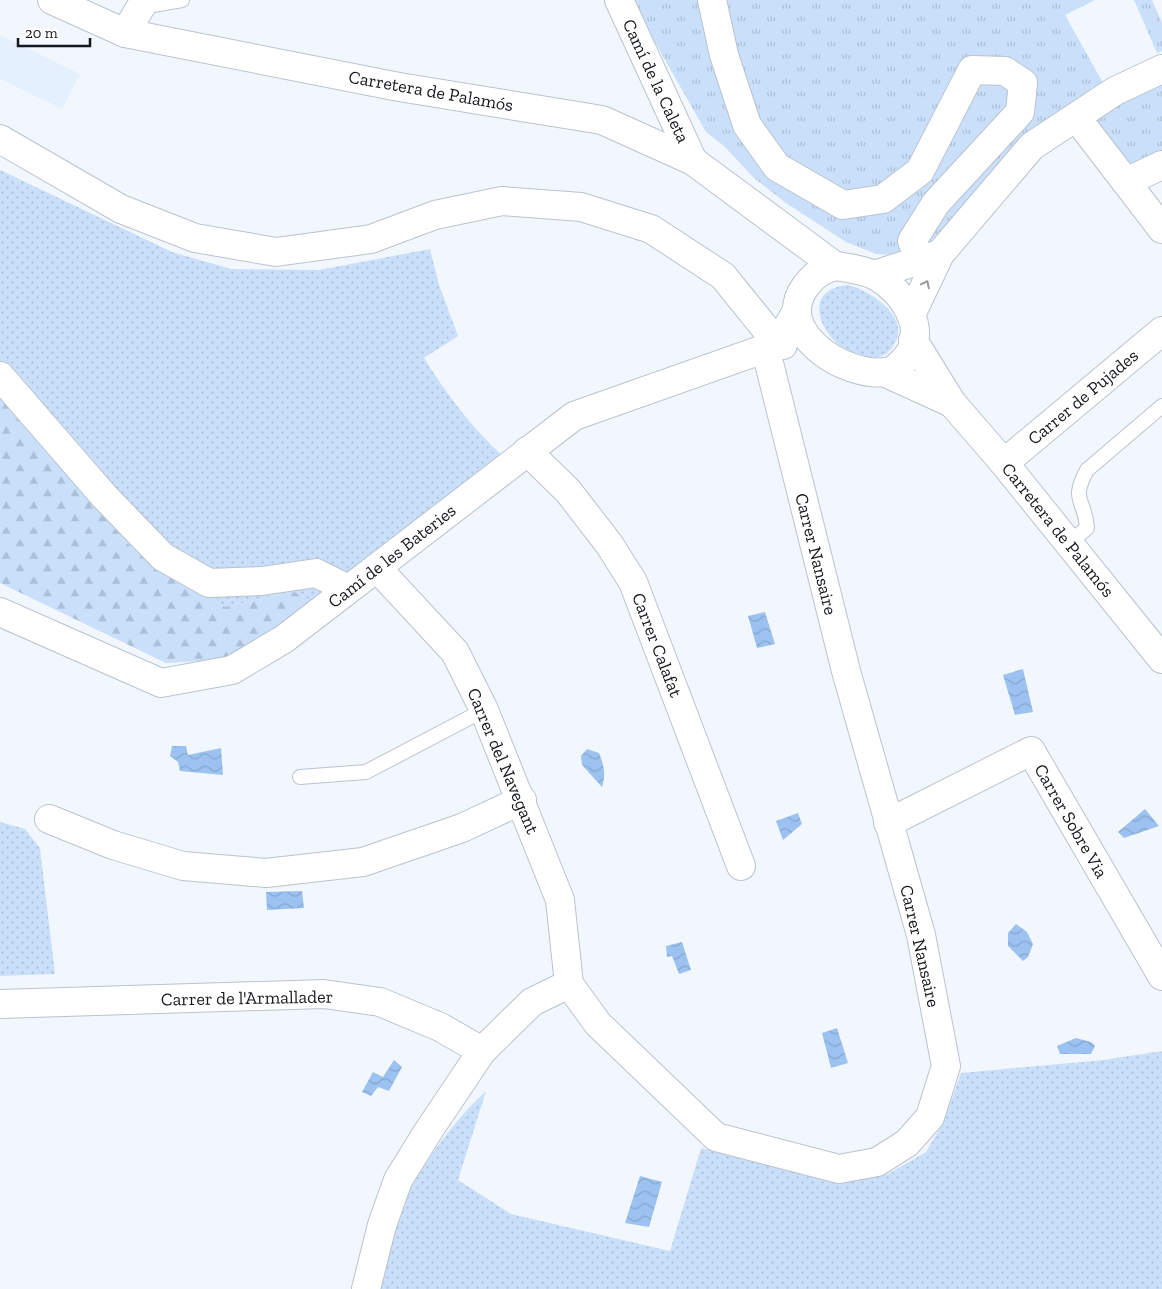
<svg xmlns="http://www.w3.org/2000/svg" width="1162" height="1289" viewBox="0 0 1162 1289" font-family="'Zilla Slab',serif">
	<defs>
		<pattern id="grass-dots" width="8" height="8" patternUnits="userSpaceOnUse" patternTransform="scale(1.25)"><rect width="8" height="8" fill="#c9dffa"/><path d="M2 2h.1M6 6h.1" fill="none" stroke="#acbfd6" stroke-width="1.8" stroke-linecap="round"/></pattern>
		<pattern id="forest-firs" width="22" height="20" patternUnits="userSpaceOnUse" patternTransform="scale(1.25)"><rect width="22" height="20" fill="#c9dffa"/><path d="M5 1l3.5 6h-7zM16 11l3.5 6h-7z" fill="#acbfd6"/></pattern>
		<pattern id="park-tufts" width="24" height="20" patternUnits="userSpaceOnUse" patternTransform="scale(1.25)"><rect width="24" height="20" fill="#c9dffa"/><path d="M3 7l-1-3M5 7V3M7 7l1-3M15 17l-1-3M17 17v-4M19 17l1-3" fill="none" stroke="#acbfd6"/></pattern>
		<pattern id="water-waves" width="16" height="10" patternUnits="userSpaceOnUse" patternTransform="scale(1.25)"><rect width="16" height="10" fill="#9bc2f1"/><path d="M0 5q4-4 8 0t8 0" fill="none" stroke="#85a6ce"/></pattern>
	</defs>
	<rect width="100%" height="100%" fill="#f2f7fe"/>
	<polygon fill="#e4f0fe" points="0,35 80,74 62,109 0,79"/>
	<g fill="url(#grass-dots)">
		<path d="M0 170 172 252 231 269 319 270 430 249 439 285 458 336 424 358C447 395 472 428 504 457L315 604 293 591 225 607 131 547 0 396Z"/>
		<path d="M848 285C870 290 914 319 893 346 890 352 884 356 878 357 834 366 788 290 848 285Z"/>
		<polygon points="0,822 25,829 40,848 55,974 0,976"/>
		<path d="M1162 1051V1289H375C384 1262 390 1231 402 1205 421 1166 454 1120 486 1091L458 1180 511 1214 670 1251 701 1148 841 1181 888 1174 926 1152 943 1123 961 1073 1103 1060Z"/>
	</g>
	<polygon fill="url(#forest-firs)" points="0,396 131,547 225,607 293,591 315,604 264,639 220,660 166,663 0,583"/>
	<g fill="url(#park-tufts)">
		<polygon points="631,0 1095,0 1065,15 1103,83 975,195 931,241 898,255 876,254 846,242 786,203 754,178 724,146 706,132"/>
		<polygon points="1134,0 1152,0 1162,23 1162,51 1157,53"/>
		<polygon points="1162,66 1162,165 1126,182 1076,117"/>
	</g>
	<g fill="url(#water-waves)">
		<polygon points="765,612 775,644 757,648 748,616"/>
		<polygon points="1023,669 1033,712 1015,715 1003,675"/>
		<polygon points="172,746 186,746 188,755 221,748 223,775 180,771 178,762 170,756"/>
		<path d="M587 749 599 753C604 765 606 775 602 787L582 765 581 756Z"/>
		<polygon points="1145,809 1159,826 1124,838 1118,832"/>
		<polygon points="798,813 802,824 783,840 776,821"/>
		<polygon points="302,891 304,908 267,910 266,892"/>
		<polygon points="1016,924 1027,932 1033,944 1028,957 1023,961 1008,946 1008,933"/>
		<polygon points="682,942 691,970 679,974 672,956 667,957 666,946"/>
		<polygon points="837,1028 848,1063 831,1068 822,1033"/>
		<polygon points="1076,1038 1091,1042 1095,1046 1091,1054 1060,1054 1057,1046"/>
		<polygon points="394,1060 402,1067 389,1091 378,1087 371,1096 362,1092 373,1072 383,1077"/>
		<polygon points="640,1176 662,1182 649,1227 625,1223"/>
	</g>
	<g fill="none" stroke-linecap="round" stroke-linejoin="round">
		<g stroke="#bac3ce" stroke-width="16">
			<g id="lane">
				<polyline points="141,7 182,0"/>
				<path d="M1069 543 1087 528C1085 499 1070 501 1087 470L1162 406"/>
				<polyline points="300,777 366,772 484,710"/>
			</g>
		</g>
		<g stroke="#bac3ce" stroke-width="30">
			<g id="street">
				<polyline points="619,0 693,161"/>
				<polyline points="712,0 724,55 747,125 777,167 843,205 883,199 920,171 972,70 1005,71 1023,83 1020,112 936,203 912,241 920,261"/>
				<polyline points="125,33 145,0"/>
				<polyline points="1076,117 1162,229"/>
				<polyline points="0,139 121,209 195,238 276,252 371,239 435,215 502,201 581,207 651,229 723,276 778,344"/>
				<polyline points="1126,182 1162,165"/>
				<polyline points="874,275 936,255"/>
				<polyline points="911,315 940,254 1032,146 1115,91 1162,69"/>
				<polyline points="0,376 104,496 163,557 209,583 262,581 316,573 348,589"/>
				<polyline points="527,451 568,491 609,544 633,582 741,866"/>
				<polyline points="1004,463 1162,331"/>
				<polyline points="377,568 455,652 484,710 560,900 569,984 598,1024 716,1137 839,1169 877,1162 907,1143 930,1117 946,1066 921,935 846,671 767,355 778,344 796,312"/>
				<polyline points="0,612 161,683 232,670 284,639 574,416 778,344 783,345"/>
				<polyline points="49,819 113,845 183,866 266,873 363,862 462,828 522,800"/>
				<polyline points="888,823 1031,751 1162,976"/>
				<polyline points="0,1004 324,994 380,1002 440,1027 482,1051"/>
				<polyline points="366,1289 382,1225 398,1180 429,1130 482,1051 532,1002 569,984"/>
			</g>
		</g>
		<g stroke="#bac3ce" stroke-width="30">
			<g id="secondary">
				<polyline points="52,0 125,33 399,87 602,120 693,161 835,266"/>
				<path d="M835 266C849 268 864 270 876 276 902 290 929 329 907 357 901 364 894 371 886 372 845 378 773 332 805 287 814 275 821 270 835 266Z"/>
				<polyline points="913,340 952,403 1004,463 1162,659"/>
				<polyline points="886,373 952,403"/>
			</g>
		</g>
		<use href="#lane" stroke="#fff" stroke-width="14"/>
		<use href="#street" stroke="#fff" stroke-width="28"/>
		<use href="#secondary" stroke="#fff" stroke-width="28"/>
	</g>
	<defs><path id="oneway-chevron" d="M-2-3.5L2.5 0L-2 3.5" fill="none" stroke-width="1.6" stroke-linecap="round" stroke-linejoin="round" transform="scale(1.25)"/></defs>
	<use stroke="#959798" href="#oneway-chevron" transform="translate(926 284) rotate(-64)"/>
	<g text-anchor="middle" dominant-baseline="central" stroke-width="4" stroke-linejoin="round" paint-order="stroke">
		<g font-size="18" fill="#14171b" stroke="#fff">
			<text transform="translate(656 81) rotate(65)">Camí de la Caleta</text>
			<text transform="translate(431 91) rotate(10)">Carretera de Palamós</text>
			<text transform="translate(1083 397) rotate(-40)">Carrer de Pujades</text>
			<text transform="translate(1058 530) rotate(51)">Carretera de Palamós</text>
			<text transform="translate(816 554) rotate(76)">Carrer Nansaire</text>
			<text transform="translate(392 556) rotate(-38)">Camí de les Bateries</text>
			<text transform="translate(657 645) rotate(69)">Carrer Calafat</text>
			<text transform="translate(503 761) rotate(67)">Carrer del Navegant</text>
			<text transform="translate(1071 821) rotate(60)">Carrer Sobre Via</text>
			<text transform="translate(920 946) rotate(77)">Carrer Nansaire</text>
			<text transform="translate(247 998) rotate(-1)">Carrer de l'Armallader</text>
		</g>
	</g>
	<path d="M18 38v8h72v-8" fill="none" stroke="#14171b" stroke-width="2.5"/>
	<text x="25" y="38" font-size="15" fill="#14171b" stroke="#ffffff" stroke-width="4" paint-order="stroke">20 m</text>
</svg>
